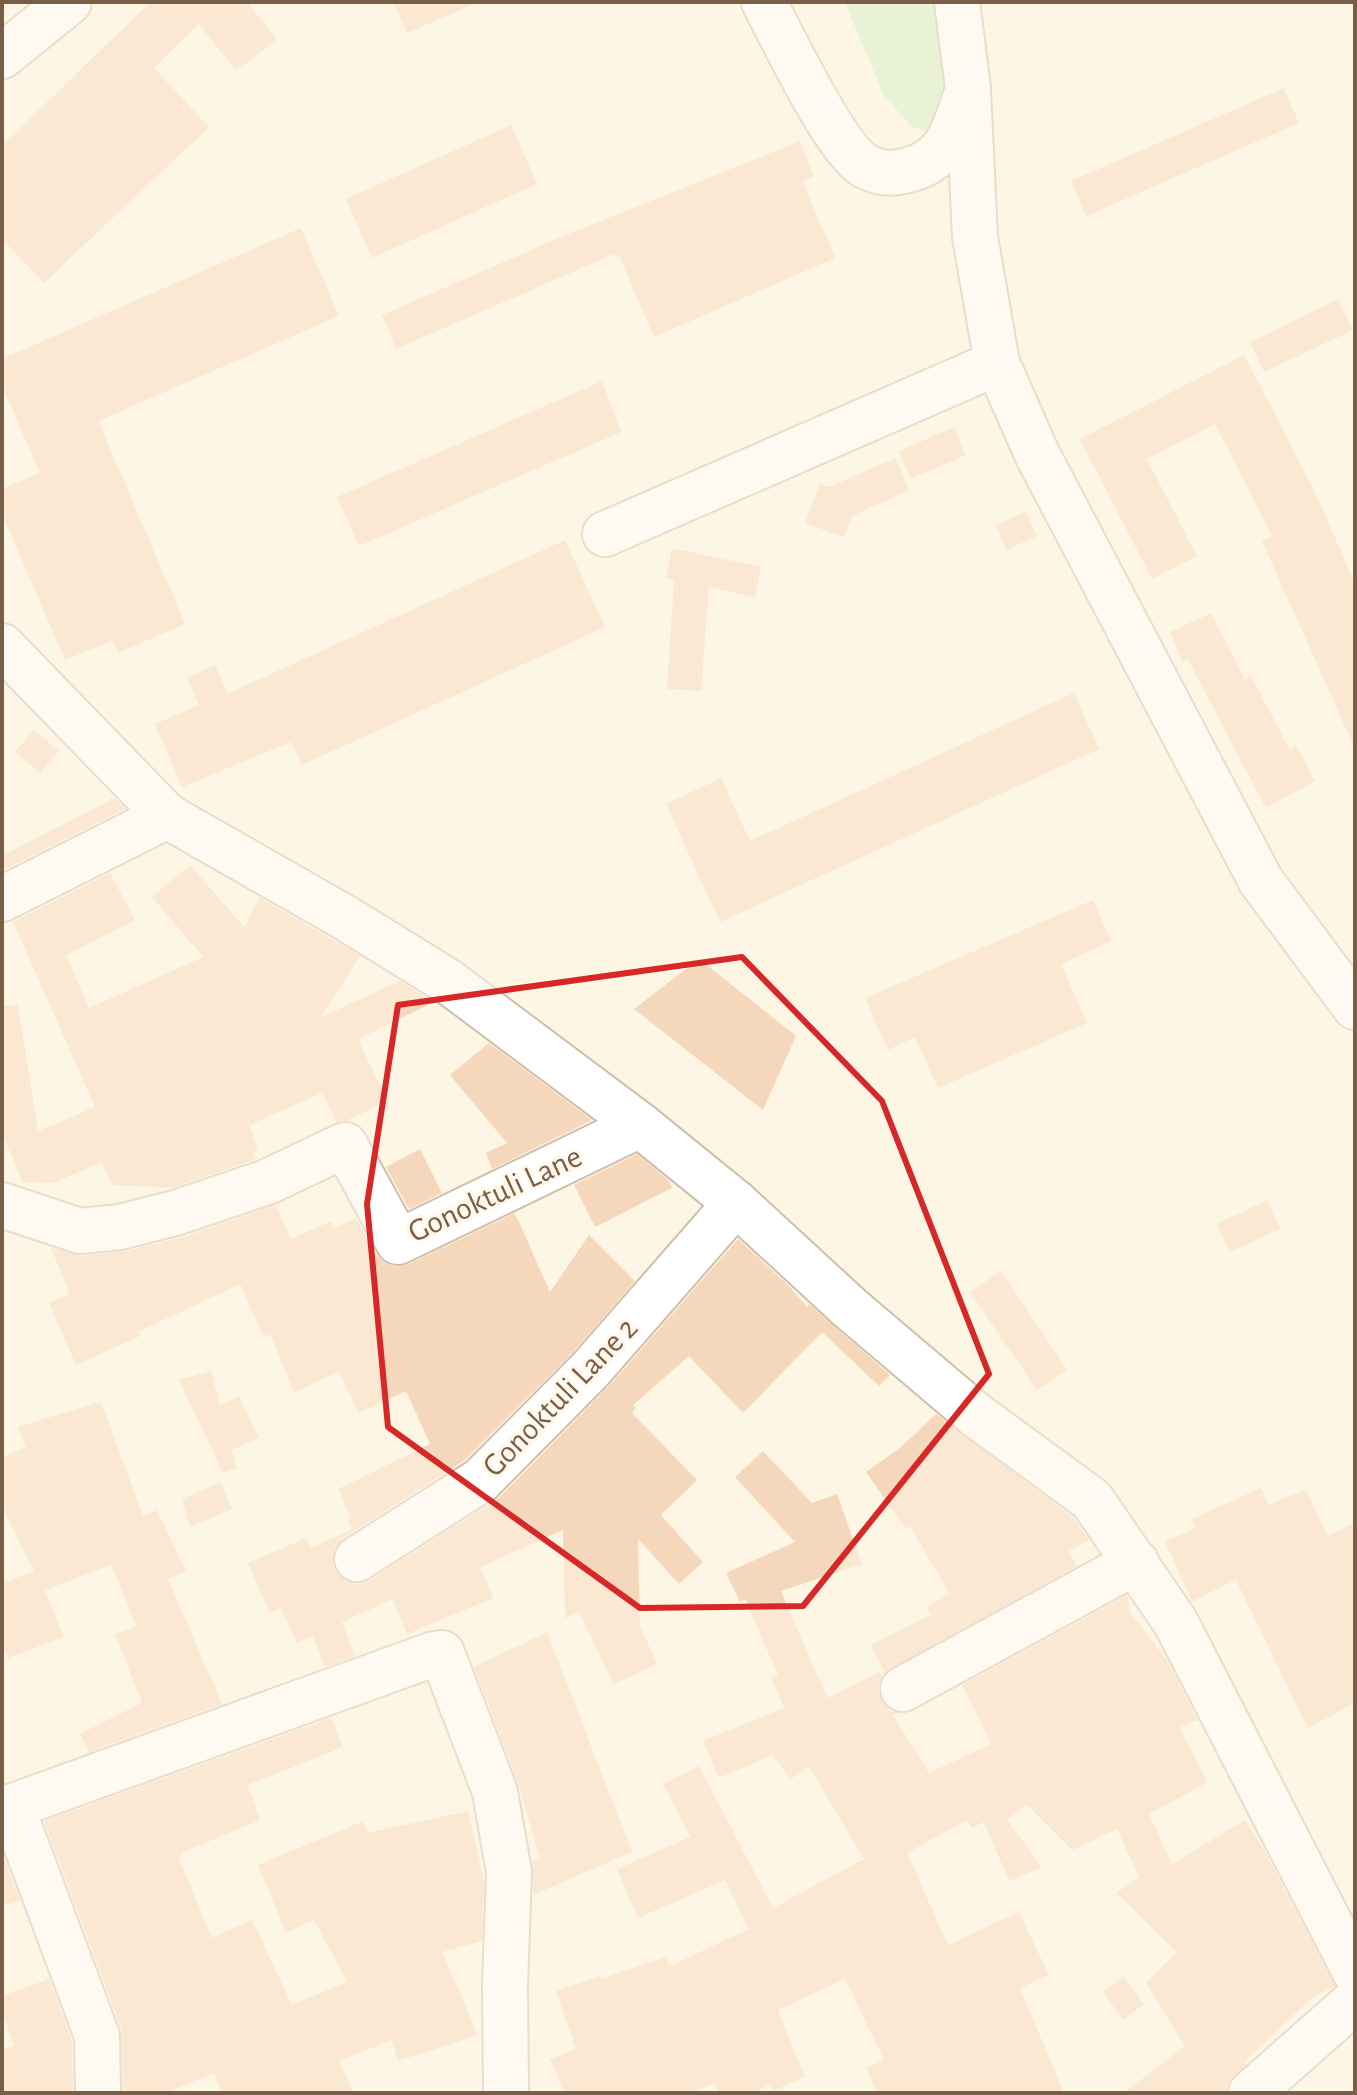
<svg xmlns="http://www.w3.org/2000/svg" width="1357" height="2095" viewBox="0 0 1357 2095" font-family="'Alegreya Sans',sans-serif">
	<rect width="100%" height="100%" fill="#fef6e5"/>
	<polygon fill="#d0edc2" points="845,2 943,2 953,101 933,134 911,126 883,94"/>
	<g fill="#f5d7bb">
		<polygon points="150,2 247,2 277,40 236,71 199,24 154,68 209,127 44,283 2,239 2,146"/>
		<polygon points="393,2 479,2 407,33"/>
		<polygon points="1284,88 1299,123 1086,216 1071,181"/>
		<polygon points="511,125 537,184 372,258 346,199"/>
		<polygon points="800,141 814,176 802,181 835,258 654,337 619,256 616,257 614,254 396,349 382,315 568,234"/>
		<polygon points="301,228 339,316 98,421 185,624 118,653 113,640 65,660 2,514 2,489 40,473 2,386 2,359"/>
		<polygon points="1338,299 1353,330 1264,372 1250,342"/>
		<polygon points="1244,355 1313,488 1355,583 1355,749 1262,541 1272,536 1215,424 1147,459 1197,556 1152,579 1080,439"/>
		<polygon points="602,381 621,432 359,546 337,497"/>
		<polygon points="954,427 966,455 911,479 899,451"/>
		<polygon points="895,458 909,490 852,516 844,537 805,523 820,484 829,487"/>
		<polygon points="1026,512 1037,536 1007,550 996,525"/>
		<polygon points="565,540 605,627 302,765 291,742 182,787 155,724 199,705 187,678 215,665 227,694"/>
		<polygon points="672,548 761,567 755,597 709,587 701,691 667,689 674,580 666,578"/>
		<polygon points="1211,613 1245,679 1251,676 1290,750 1296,746 1315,781 1266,808 1188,660 1183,662 1170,632"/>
		<polygon points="1074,693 1099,749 720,922 666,804 721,778 750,841"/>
		<polygon points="34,730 59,751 40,773 15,752"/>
		<polygon points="114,798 125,809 2,871 2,856"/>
		<polygon points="190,865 245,928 259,897 360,956 321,1017 400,981 434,1002 358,1039 387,1101 348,1120 336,1122 322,1093 249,1125 258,1150 253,1153 256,1159 172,1188 112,1185 102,1162 53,1183 23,1182 2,1134 2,1006 18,1005 38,1131 95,1107 13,922 110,873 135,920 66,955 89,1008 203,957 152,897"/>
		<polygon points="1093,900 1111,941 1061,964 1087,1023 938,1088 915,1037 888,1050 865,998"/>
		<polygon points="699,959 796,1036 763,1110 634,1009"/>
		<polygon points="489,1043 592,1120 492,1169 486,1153 507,1143 450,1075"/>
		<polygon points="420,1149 442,1193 409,1209 386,1167"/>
		<polygon points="637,1154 668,1180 672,1188 595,1227 574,1185"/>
		<polygon points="1267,1200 1280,1229 1230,1252 1217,1224"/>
		<polygon points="276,1205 291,1239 331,1221 334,1228 356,1218 376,1255 385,1263 397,1267 409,1264 515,1213 550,1292 589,1235 635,1281 572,1353 465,1460 343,1538 335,1548 332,1561 336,1573 346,1581 359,1584 370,1580 499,1498 609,1386 738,1239 788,1285 807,1307 809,1304 890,1375 879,1386 822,1332 743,1413 689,1356 633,1405 636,1408 632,1413 697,1480 661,1515 703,1562 679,1584 638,1539 640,1626 657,1664 614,1684 579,1612 565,1618 563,1530 480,1567 493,1598 407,1634 393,1599 342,1622 355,1656 325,1667 313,1636 297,1643 281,1608 270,1613 248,1563 306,1538 311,1548 352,1530 348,1519 351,1518 338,1489 430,1444 406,1391 359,1413 339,1372 294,1392 270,1334 264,1337 240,1284 138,1332 140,1336 76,1365 49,1303 70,1294 51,1248 82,1256 126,1251 183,1237"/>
		<polygon points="1001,1271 1067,1370 1037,1390 970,1292"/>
		<polygon points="211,1371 220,1405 239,1396 259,1438 232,1450 237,1468 223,1473 179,1380"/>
		<polygon points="101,1402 143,1516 157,1510 186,1571 168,1579 222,1704 89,1752 80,1734 142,1703 115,1634 137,1626 111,1565 45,1590 64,1637 8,1658 2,1641 2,1583 34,1571 2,1506 2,1457 26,1447 17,1427"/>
		<polygon points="936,1414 1074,1518 1089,1540 1069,1551 1077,1566 885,1673 871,1645 931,1615 927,1607 950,1594 910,1526 906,1529 866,1472 900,1448"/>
		<polygon points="763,1451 812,1503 837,1494 862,1564 781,1591 827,1698 879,1672 882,1676 878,1689 881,1700 889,1710 898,1713 893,1715 929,1773 991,1744 962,1685 1127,1595 1130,1612 1167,1660 1198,1720 1179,1728 1208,1782 1149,1814 1172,1864 1245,1820 1267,1855 1335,1986 1312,1998 1244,2062 1246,2064 1228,2084 1227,2093 1124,2093 1185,2046 1146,1983 1177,1952 1116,1893 1139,1877 1117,1829 1072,1850 1026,1804 1007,1820 1042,1867 1009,1881 984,1822 972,1828 967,1820 907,1853 948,1945 1019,1912 1049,1975 1020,1988 1064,2093 877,2093 866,2068 884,2060 845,1979 778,2010 805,2077 773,2091 770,2085 751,2093 719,2093 715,2083 690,2093 564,2093 550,2059 576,2049 556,1991 600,1976 601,1979 666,1957 670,1966 749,1929 725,1880 638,1918 617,1869 690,1837 663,1784 699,1766 773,1908 864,1859 809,1766 791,1779 772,1755 719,1778 703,1741 784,1708 772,1678 778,1675 745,1599 740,1602 726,1573 795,1542 735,1477"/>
		<polygon points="221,1482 232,1509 190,1527 182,1499"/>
		<polygon points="1261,1488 1269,1505 1306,1489 1327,1536 1355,1523 1355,1703 1308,1728 1236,1580 1192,1601 1165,1542 1196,1528 1192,1519"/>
		<polygon points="547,1632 632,1852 533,1895 533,1861 540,1858 518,1783 474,1667"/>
		<polygon points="331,1718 343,1747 248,1785 260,1820 181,1853 182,1857 179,1858 212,1938 252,1920 292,2005 347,1982 314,1920 286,1933 258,1865 363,1821 368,1833 468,1811 484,1882 482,1941 442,1952 478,2035 398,2061 392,2040 339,2061 353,2093 222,2093 214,2073 166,2093 123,2093 121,2028 44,1821"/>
		<polygon points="2,1852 20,1901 2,1906"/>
		<polygon points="1124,1977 1144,2004 1123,2020 1103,1992"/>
		<polygon points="49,1979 72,2041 73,2093 2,2093 2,2049 14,2046 2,2011 2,1996"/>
	</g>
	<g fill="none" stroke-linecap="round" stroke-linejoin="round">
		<g stroke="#d0bfaa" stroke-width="48">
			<g id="minor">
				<path d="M764 2C782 36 837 153 867 167 882 174 893 174 908 170 946 161 954 131 965 98"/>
				<polyline points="957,2 968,88 975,237 997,363 1037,454 1261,881 1355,1007"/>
				<polyline points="2,56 69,2"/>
				<polyline points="605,534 997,363"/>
				<polyline points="2,646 167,816 344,917 449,982 640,1125 736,1203 850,1308 976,1415 1092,1500 1176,1623 1355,1972"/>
				<polyline points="2,899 167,816"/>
				<polyline points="2,1205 80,1231 120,1227 175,1213 267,1182 345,1145 398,1242 640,1125"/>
				<polyline points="357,1559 481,1480 590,1370 736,1203"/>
				<polyline points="903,1689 1136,1562"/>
				<polyline points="12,1807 97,2036 98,2093"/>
				<polyline points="2,1810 434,1654 442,1653 495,1792 509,1872 505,1985 506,2093"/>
				<polyline points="1251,2093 1355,2001"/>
			</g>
		</g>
		<use href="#minor" stroke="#fff" stroke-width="44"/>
	</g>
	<path d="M0 0H1357V2095H0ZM742 957 882 1101 989 1374 803 1606 640 1608 388 1427 367 1204 398 1005Z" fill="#fef6e5" fill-opacity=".55" fill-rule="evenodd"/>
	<path fill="none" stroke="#d62828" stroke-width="6" stroke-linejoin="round" d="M742 957 882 1101 989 1374 803 1606 640 1608 388 1427 367 1204 398 1005Z"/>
	<g text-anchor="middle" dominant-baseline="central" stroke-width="7" stroke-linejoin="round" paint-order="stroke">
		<g font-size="32" fill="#795e48" stroke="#fff9ed">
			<text transform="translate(495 1194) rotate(-25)">Gonoktuli Lane</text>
			<text transform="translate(560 1397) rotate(-46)">Gonoktuli Lane 2</text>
		</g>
	</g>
	<rect width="1357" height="2095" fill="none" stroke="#795e48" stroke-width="8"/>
</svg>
